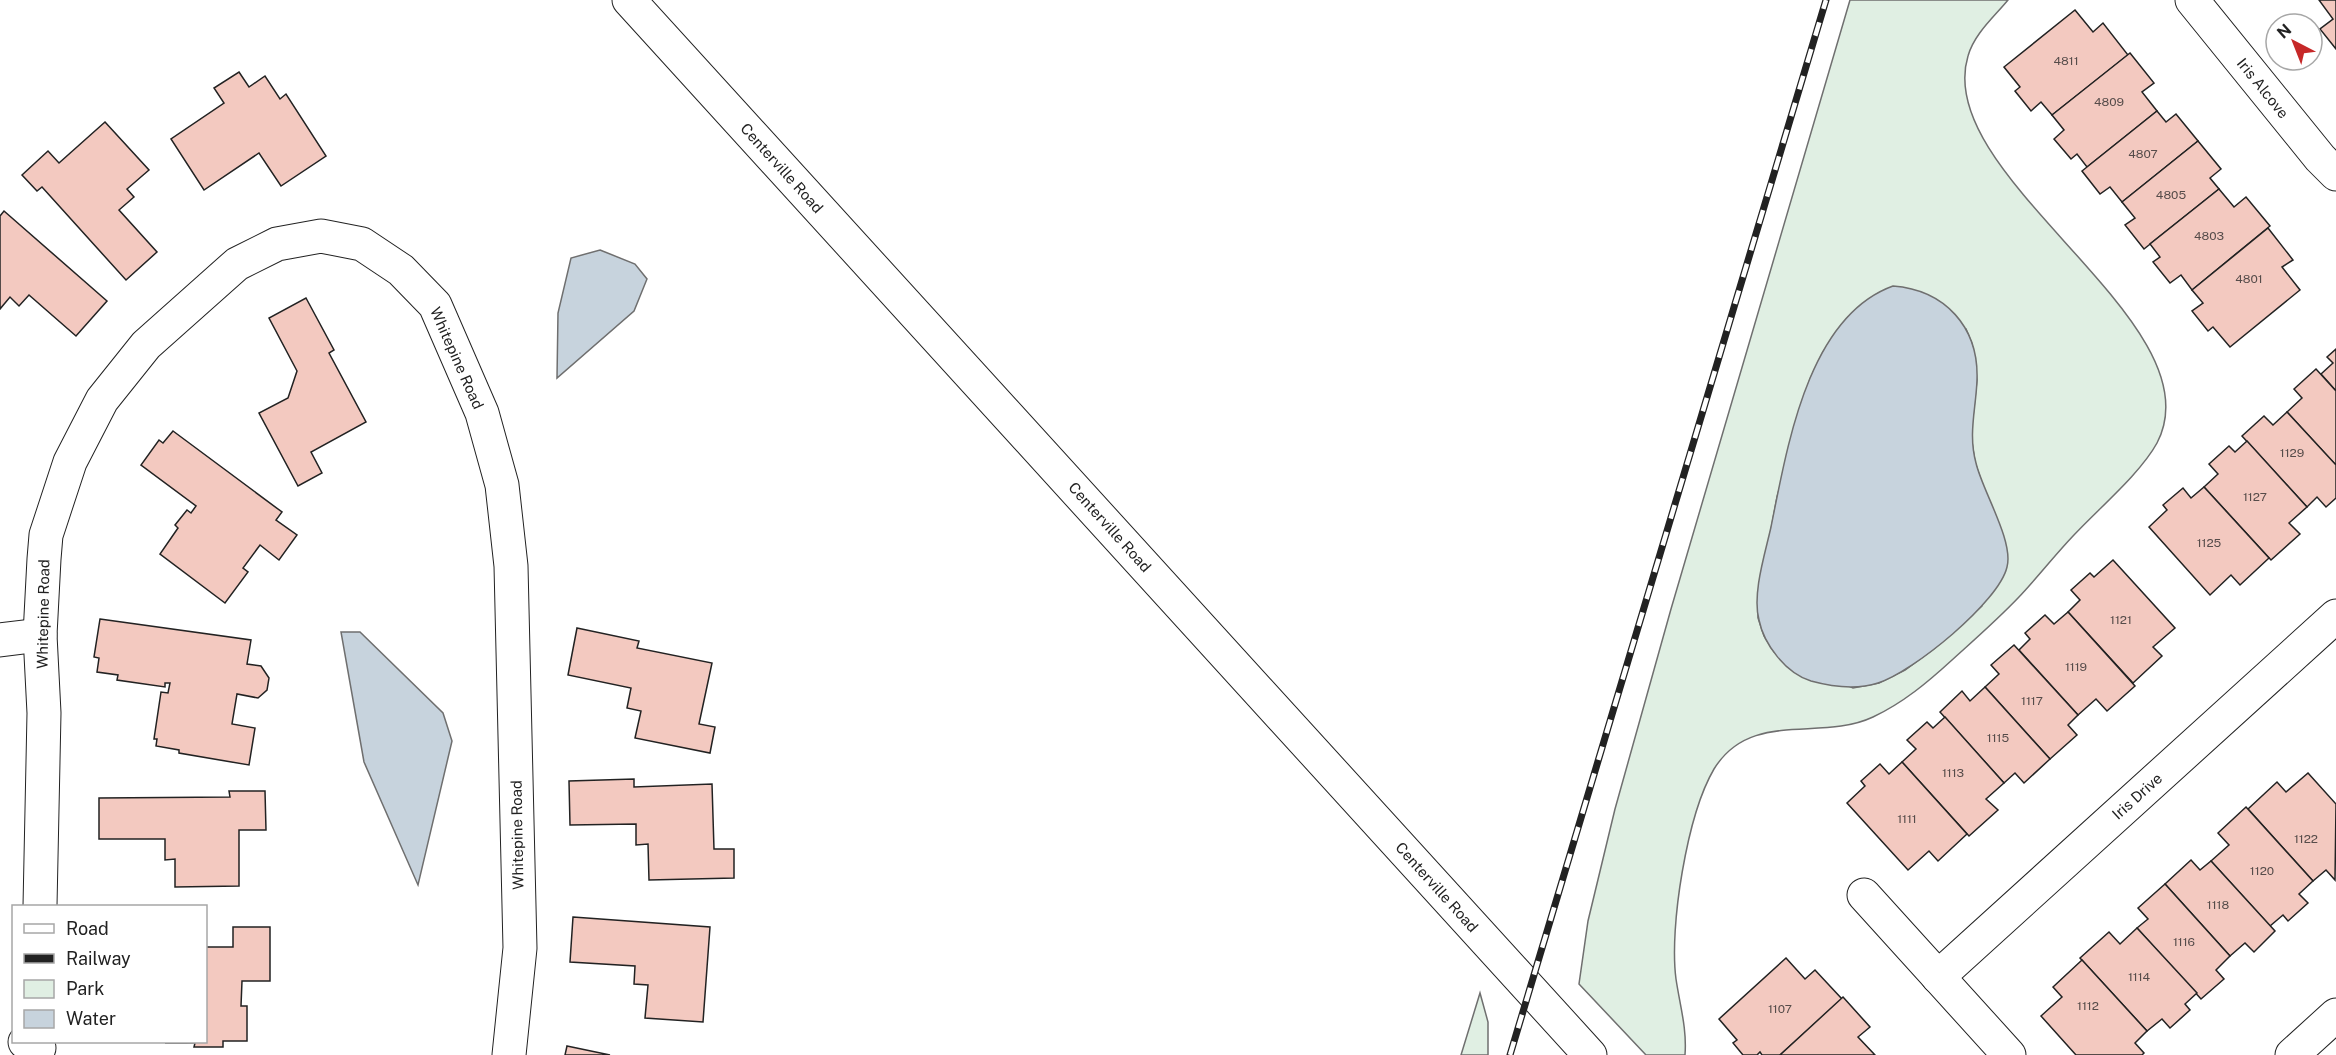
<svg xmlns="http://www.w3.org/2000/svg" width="2336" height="1055" viewBox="0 0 2336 1055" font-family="'Public Sans',sans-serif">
	<rect width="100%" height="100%" fill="#fff"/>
	<g fill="#e0efe3" stroke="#6f6f6f" stroke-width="1.5" fill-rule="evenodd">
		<path d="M1850 0H2008C1994 17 1974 34 1968 56 1931 178 2220 323 2157 443 2140 474 2098 509 2073 536 2054 556 2037 578 2018 598 1997 620 1974 640 1952 660 1928 682 1903 703 1873 717 1820 742 1751 709 1714 769 1687 815 1669 927 1676 979 1680 1006 1687 1028 1685 1055H1646L1579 984 1588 921 1615 809 1671 609ZM1848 317 1966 329 1972 344 1977 380 1971 435 1975 462 1983 486 1982 606 1935 648 1905 670 1879 683 1853 688 1774 652 1764 636 1758 618V600L1777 497 1810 379 1823 352Z"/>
		<polygon points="1480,993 1488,1022 1488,1055 1461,1055"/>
	</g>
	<g fill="#c7d3dd" stroke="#6f6f6f" stroke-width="1.5">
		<polygon points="600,250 635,264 647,279 634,311 557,378 558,313 571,258"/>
		<path d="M1893 286C1945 290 1979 327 1977 380 1976 409 1968 434 1976 463 1982 490 2014 541 2007 567 1999 602 1913 672 1878 683 1856 690 1833 687 1811 681 1786 673 1764 645 1759 620 1752 594 1765 554 1771 527 1787 449 1807 317 1893 286Z"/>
		<polygon points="341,632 360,632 443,713 452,741 418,885 364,762"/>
	</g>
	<g fill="#f3c9c0" stroke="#222" stroke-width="1.5">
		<polygon points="2319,0 2336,0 2336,49 2320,29 2333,19"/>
		<polygon points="2075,10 2093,32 2103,23 2128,55 2052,115 2041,102 2031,111 2015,91 2020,87 2004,67"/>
		<polygon points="2130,53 2154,83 2142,92 2157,111 2087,167 2077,154 2071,159 2054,139 2064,130 2052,115"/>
		<polygon points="239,72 249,87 265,76 280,99 286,94 326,156 281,186 259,153 204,190 171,139 224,103 214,88"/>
		<polygon points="2157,111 2166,122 2176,114 2198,141 2122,202 2110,187 2100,194 2082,171"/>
		<polygon points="105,122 149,170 127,189 134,197 119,210 157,252 126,280 42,187 37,191 22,175 48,151 59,163"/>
		<polygon points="2198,141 2221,169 2210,178 2219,189 2144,249 2125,225 2135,218 2122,202"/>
		<polygon points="2219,189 2234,207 2246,197 2270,226 2192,290 2181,275 2170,283 2153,262 2160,257 2150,244"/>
		<polygon points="4,211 107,301 76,336 29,295 19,306 10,297 0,309 0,216"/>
		<polygon points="2268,228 2293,260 2282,267 2300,290 2230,347 2213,327 2208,331 2192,311 2203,303 2192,290"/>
		<polygon points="306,298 334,350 329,353 366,422 311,452 322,473 298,486 259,413 288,398 297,371 269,318"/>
		<polygon points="2336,349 2336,391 2321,374 2333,363 2327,357"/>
		<polygon points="2316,369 2336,391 2336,465 2287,412 2302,398 2294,389"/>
		<polygon points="2287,412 2336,465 2336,498 2326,507 2317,497 2307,507 2242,436 2264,416 2273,425"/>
		<polygon points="173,431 282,512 276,520 297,535 279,560 260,545 243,568 248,572 225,603 160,554 178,528 175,525 187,510 191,513 196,506 141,465 159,440 163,443"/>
		<polygon points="2247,441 2307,507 2289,523 2300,534 2271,560 2204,487 2218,474 2209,464 2229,446 2235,452"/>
		<polygon points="2204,487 2269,558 2240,585 2231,575 2210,595 2149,527 2167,510 2163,505 2183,488 2191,498"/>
		<polygon points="2113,560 2175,628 2153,647 2162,656 2133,683 2068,612 2080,600 2071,590 2090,573 2094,577"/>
		<polygon points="2068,612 2135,686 2107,711 2096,699 2078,715 2019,650 2030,639 2025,633 2045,615 2054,624"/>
		<polygon points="100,619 251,640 247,664 261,666 269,678 267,690 258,698 237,694 232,724 255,728 249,765 179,753 179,750 156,746 157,739 154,739 161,692 168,693 170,683 165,683 165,687 117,680 118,675 97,672 99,658 94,657"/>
		<polygon points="577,628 639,641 637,648 712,663 699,724 715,727 710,753 635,738 641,711 627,708 631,688 568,675"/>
		<polygon points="2014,645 2078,715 2068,725 2077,735 2050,759 1985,687 1999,674 1991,665"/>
		<polygon points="1985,687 2050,759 2024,783 2015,773 2004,783 1940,712 1962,691 1970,701"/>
		<polygon points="1945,717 2004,783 1986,799 1998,810 1969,836 1902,762 1916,749 1907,740 1927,722 1933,728"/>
		<polygon points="1902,762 1967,834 1938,861 1929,851 1908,870 1847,803 1865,786 1861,781 1880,764 1889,774"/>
		<polygon points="2308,773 2336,804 2335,880 2326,870 2313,881 2248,809 2277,782 2286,792"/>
		<polygon points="634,779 634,787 712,784 714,849 734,849 734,878 649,880 648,844 636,845 636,824 570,825 569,781"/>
		<polygon points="229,791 265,791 266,830 239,830 239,886 175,887 175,859 165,860 165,839 99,839 99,798 230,797"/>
		<polygon points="2246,807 2313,881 2299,894 2308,903 2288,921 2283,915 2270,926 2211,861 2229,845 2218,833"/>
		<polygon points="2191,860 2200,870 2211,861 2275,931 2254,952 2245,943 2230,956 2165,884"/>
		<polygon points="2165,884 2230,956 2216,970 2224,979 2201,999 2137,928 2148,919 2138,908"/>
		<polygon points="573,917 710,927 703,1022 645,1018 648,985 634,984 635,966 570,962"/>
		<polygon points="233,927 270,927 270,981 242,981 241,1006 247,1006 247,1041 223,1041 223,1047 194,1047 195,1043 165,1043 206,1042 206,947 233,947"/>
		<polygon points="2137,928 2197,993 2185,1004 2190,1010 2170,1028 2162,1019 2147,1031 2080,958 2109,932 2120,944"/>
		<polygon points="1786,958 1805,979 1815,970 1842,999 1780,1055 1762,1055 1760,1052 1757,1055 1743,1055 1733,1043 1737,1040 1719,1019"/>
		<polygon points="2082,960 2147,1031 2135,1043 2144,1053 2142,1055 2076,1055 2041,1016 2062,997 2053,987"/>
		<polygon points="1843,997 1870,1027 1858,1037 1875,1055 1780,1055"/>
		<polygon points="567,1046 610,1055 565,1055"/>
	</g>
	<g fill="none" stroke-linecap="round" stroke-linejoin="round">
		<g stroke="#222" stroke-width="35">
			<g id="minor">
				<polyline points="2192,0 2320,158 2336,174"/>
				<polyline points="0,640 40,635"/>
				<polyline points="1864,895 2009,1055"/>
				<polyline points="40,906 44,713 40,635 44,559 46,535 70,462 102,400 146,345 237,264 277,244 321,236 362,244 401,270 435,305 482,413 502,485 511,566 520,948 509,1055"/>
				<polyline points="1938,977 2336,616"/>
				<polyline points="25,1042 39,1048"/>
				<polyline points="2292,1055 2336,1015"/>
			</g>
		</g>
		<g stroke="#222" stroke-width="35">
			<polyline id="secondary" points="629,0 1590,1055"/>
		</g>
		<use href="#minor" stroke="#fff" stroke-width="33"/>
		<use href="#secondary" stroke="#fff" stroke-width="33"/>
		<g stroke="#222" stroke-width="7">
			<polyline id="rail" points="1510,1055 1826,0"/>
		</g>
		<use href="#rail" stroke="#fff" stroke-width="4.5" stroke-dasharray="14" stroke-linecap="butt"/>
	</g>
	<g text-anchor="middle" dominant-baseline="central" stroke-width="4.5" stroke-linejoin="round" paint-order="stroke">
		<g font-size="12" fill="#564c4a">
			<text x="2066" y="61">4811</text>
			<text x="2109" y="102">4809</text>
			<text x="2143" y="154">4807</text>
			<text x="2171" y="195">4805</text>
			<text x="2209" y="236">4803</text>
			<text x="2249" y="279">4801</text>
			<text x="2292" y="453">1129</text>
			<text x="2255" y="497">1127</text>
			<text x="2209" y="543">1125</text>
			<text x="2121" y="620">1121</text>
			<text x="2076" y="667">1119</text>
			<text x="2032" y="701">1117</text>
			<text x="1998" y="738">1115</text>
			<text x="1953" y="773">1113</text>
			<text x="1907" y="819">1111</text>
			<text x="2306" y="839">1122</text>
			<text x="2262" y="871">1120</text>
			<text x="2218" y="905">1118</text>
			<text x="2184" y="942">1116</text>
			<text x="2139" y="977">1114</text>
			<text x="2088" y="1006">1112</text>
			<text x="1780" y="1009">1107</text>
		</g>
		<g font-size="15" fill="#222" stroke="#fff">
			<text transform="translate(2263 88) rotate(51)">Iris Alcove</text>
			<text transform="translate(782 168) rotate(48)">Centerville Road</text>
			<text transform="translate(457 358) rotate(66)">Whitepine Road</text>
			<text transform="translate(1110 527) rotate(48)">Centerville Road</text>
			<text transform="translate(43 614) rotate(-89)">Whitepine Road</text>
			<text transform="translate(2137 796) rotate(-42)">Iris Drive</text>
			<text transform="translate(517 835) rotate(-91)">Whitepine Road</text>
			<text transform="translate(1437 887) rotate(48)">Centerville Road</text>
		</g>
	</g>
	<rect x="12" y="905" width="195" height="138" fill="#ffffff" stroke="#a7a7a7" stroke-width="1.5"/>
	<rect x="24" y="924" width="30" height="9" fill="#ffffff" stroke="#a7a7a7" stroke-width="1.5"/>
	<text x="66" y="935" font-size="18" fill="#222222">Road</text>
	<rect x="24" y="954" width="30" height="9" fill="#222222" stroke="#a7a7a7" stroke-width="1.5"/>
	<text x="66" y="965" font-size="18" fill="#222222">Railway</text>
	<rect x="24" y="980" width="30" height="18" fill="#e0efe3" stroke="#a7a7a7" stroke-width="1.5"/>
	<text x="66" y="995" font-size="18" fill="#222222">Park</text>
	<rect x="24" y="1010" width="30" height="18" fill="#c7d3dd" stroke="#a7a7a7" stroke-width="1.5"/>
	<text x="66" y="1025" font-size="18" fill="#222222">Water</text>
	<g transform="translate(2294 42) rotate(318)"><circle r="28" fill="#ffffff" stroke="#a7a7a7" stroke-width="1.5"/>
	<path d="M0-4.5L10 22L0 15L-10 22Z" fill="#c62828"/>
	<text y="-9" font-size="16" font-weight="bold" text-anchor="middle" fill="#222222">N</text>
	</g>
</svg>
